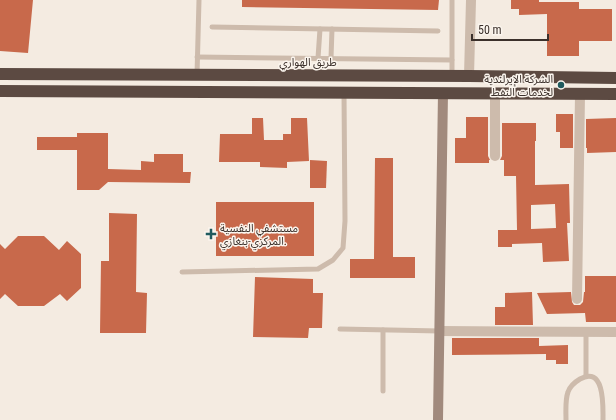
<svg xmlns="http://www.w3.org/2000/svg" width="616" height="420" viewBox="0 0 616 420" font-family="'Roboto Condensed','Noto Sans Arabic',sans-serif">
	<rect width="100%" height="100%" fill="#f4ebe1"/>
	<g fill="#c8694b" fill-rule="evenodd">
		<polygon points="0,0 33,0 28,53 0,51"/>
		<polygon points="242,0 439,0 438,10 242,7"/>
		<polygon points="511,0 539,0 539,2 579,2 579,9 612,9 612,41 579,41 579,56 547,56 547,14 519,15 519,9 511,9"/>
		<polygon points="556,114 573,114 573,148 560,148 560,132 556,132"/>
		<polygon points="466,117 488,117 488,156 490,160 489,160 489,163 455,163 455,138 466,138"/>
		<polygon points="252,118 263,118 264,140 283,140 283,134 291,134 291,118 307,118 309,161 287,162 287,168 260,167 260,162 219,162 220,134 252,134"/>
		<polygon points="616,118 616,152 587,153 587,148 586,148 586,119"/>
		<path d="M502 123H536V141H535V185L569 184 570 223H567L569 261 543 262 542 243 512 244V247H498V230H517L516 176H504V160H500L502 156ZM555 204 556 228 531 229V205Z"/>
		<polygon points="77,133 108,133 108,169 141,170 141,161 154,162 154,154 183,154 183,172 191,172 190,183 108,182 99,190 77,190 77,150 37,150 37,137 77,137"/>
		<polygon points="375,158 393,158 393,257 415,257 415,278 350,278 350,259 374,259"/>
		<polygon points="310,160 327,161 326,188 310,188"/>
		<rect x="216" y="202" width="98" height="54"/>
		<polygon points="109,213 137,214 136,292 147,293 146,333 100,333 101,261 109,261"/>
		<polygon points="18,236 44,236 59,250 67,241 81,254 81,288 67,301 60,294 44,306 18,306 5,294 0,299 0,244 5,249"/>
		<polygon points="585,276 616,276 616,322 586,322 585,313 547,314 537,293 571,292 572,302 574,305 580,305 583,302 584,292 585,292"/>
		<polygon points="255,277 313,279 313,293 323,293 322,328 309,328 308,338 253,337"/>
		<polygon points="532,292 533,325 495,325 495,307 505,307 505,293"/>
		<polygon points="452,338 539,338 539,346 568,345 568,364 556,364 556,360 546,360 546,354 452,355"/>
	</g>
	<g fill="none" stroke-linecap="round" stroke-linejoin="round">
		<g stroke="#cdbbac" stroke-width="5">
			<polyline points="212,27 438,31"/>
			<polyline points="197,57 452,60"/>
			<polyline points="318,58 320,29"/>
			<polyline points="331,58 332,29"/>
			<polyline points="197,75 199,0"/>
			<polyline points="452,75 452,0"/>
			<polyline points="182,272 318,269 333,260 343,248 345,221 344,93"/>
			<polyline points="340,329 440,331"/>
			<polyline points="586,376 586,332"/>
			<polyline points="383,391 383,330"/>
			<path d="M566 420C566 411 565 400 568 392 570 386 575 382 580 379 605 365 603 407 603 420"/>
		</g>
		<g stroke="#cdbbac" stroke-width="10">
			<polyline points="469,76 471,0"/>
			<polyline points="495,156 495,93"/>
			<polyline points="577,299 580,94"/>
			<polyline points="440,331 616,332"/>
		</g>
		<polyline stroke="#a18a7d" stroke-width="10" points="438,420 443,93"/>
		<g stroke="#5c4a42" stroke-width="12">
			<polyline points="0,74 469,76 616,78"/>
			<polyline points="0,91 616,94"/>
		</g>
	</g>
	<g fill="#1f5a5e" stroke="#fbf5ee" stroke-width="1.5">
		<circle cx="561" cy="85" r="4"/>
		<path d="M209 228h4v4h4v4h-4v4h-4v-4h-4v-4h4z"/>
	</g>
	<g text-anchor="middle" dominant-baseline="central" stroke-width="3" stroke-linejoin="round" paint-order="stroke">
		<g font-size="11" fill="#3b302b" stroke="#fbf5ee">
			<text x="308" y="62">طريق الهواري</text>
		</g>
		<g font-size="11" fill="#3b302b" stroke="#fbf5ee" text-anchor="end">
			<text x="553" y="79">الشركة الإيرلندية<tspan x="553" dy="13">لخدمات النفط</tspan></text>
			<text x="220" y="228" text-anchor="start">مستشفي النفسية<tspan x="220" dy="13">المركزي-بنغازي.</tspan></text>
		</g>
	</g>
	<path d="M472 34v6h76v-6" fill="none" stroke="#3b302b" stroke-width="2"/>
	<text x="478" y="34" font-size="12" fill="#3b302b" stroke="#fbf5ee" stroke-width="3" paint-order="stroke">50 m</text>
</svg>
